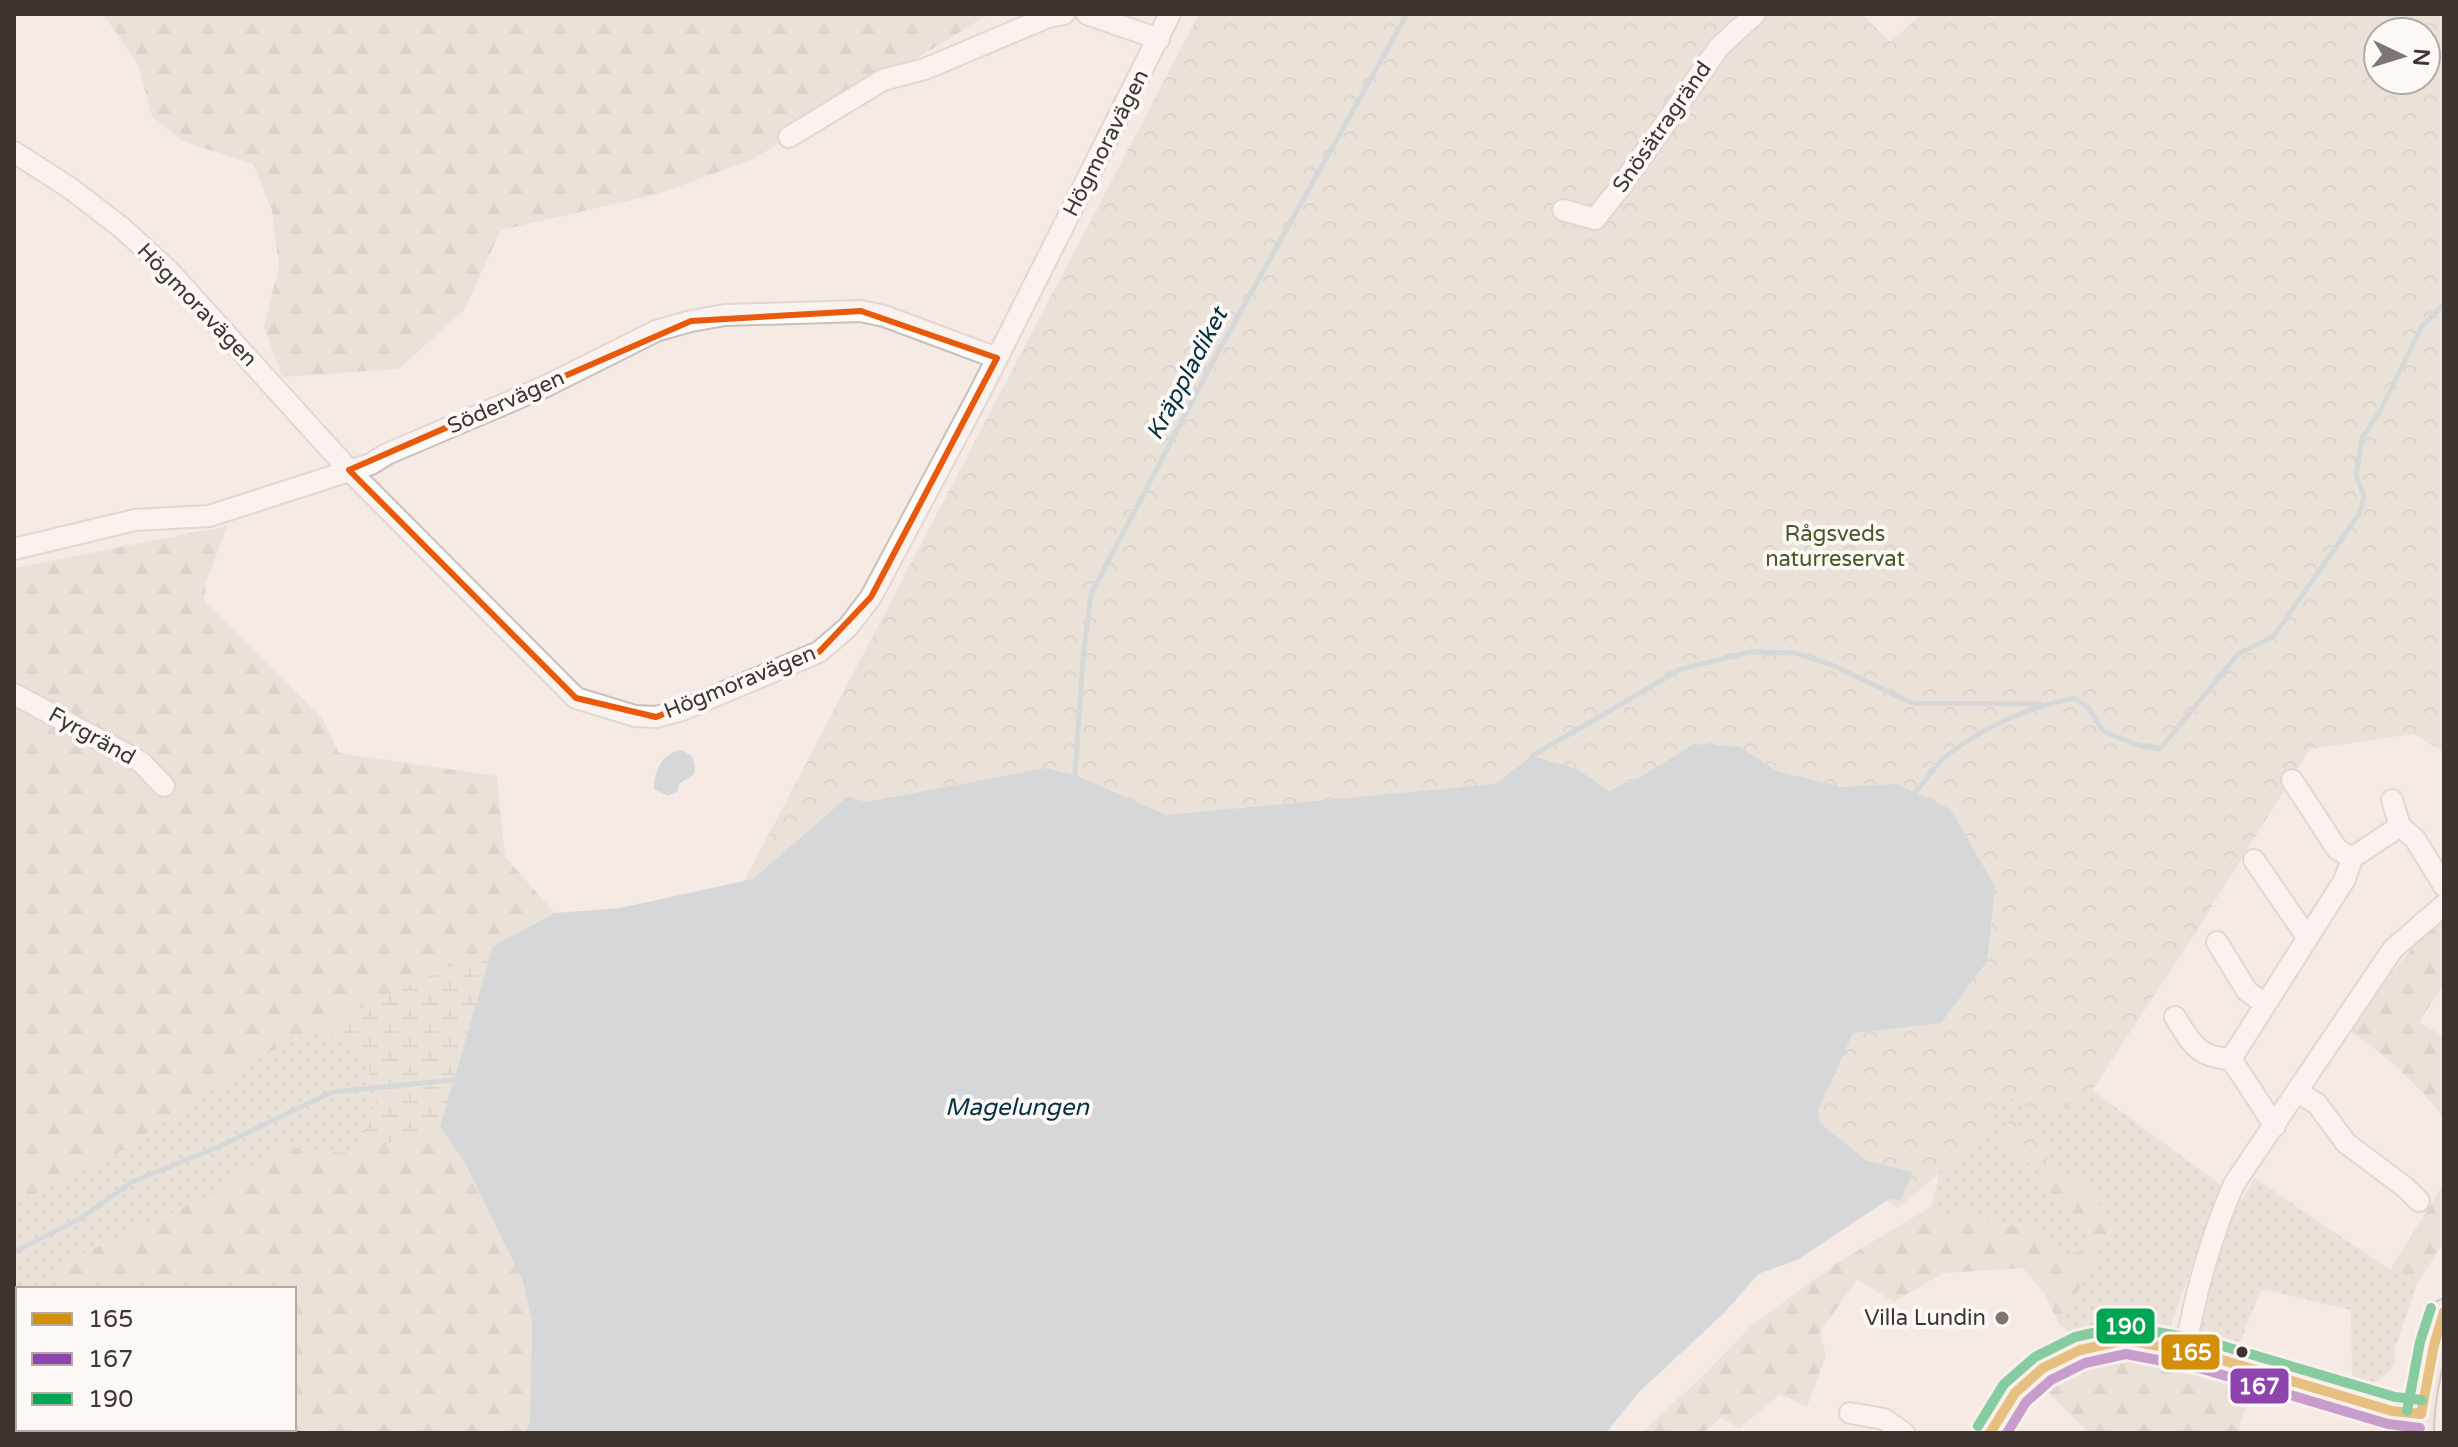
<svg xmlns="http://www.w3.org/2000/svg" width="2458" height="1447" viewBox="0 0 2458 1447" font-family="'Varela Round',sans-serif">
	<defs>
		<pattern id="grass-dots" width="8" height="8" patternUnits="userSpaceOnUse" patternTransform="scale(2)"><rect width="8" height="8" fill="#dcdacc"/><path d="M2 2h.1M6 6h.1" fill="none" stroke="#bebcb0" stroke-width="1.8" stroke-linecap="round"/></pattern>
		<pattern id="forest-firs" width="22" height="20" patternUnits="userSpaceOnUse" patternTransform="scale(2)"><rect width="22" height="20" fill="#dcdacc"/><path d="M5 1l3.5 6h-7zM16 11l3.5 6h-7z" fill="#bebcb0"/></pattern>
		<pattern id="wetland-marsh" width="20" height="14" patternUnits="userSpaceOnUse" patternTransform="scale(2)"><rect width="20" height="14" fill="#dcdacc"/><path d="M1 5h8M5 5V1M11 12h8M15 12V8" fill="none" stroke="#bebcb0"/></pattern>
		<pattern id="park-crowns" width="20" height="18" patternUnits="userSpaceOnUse" patternTransform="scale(2)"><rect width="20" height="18" fill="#dcdacc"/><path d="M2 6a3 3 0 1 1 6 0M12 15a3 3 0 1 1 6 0" fill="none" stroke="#bebcb0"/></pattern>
	</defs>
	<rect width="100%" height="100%" fill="#f5eae4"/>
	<g fill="url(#grass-dots)">
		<polygon points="318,1028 366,1056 376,1100 356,1154 280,1146 208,1196 82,1254 32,1289 18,1289 18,1299 14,1302 14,1204 110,1158 266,1054"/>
		<path d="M2084 1061 2092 1090 2221 1185 2171 1325C2155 1329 2142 1323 2126 1322 2107 1322 2087 1327 2069 1331L2060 1326 2114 1223 2033 1178 2068 1207 2089 1231 2080 1253 2062 1256 2035 1226 1999 1225 1965 1210 1948 1228 1932 1206 1949 1124 2005 1095 2033 1111Z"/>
		<path d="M2255 1178 2390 1270 2417 1284 2395 1349V1365C2380 1381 2374 1387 2352 1383L2351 1310 2261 1289 2237 1350 2203 1339 2199 1330 2200 1320 2230 1218Z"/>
	</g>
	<g fill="url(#forest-firs)">
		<polygon points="103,14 989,14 753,159 658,194 501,230 464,310 399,369 282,377 264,326 279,266 272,210 253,164 184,142 152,116 138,65"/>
		<polygon points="227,526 206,583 204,601 322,718 339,753 497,776 505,857 555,913 493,946 440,1127 464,1161 523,1282 532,1321 530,1423 524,1433 14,1433 14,1302 18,1299 18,1429 294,1429 294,1289 32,1289 82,1254 208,1196 280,1146 356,1154 376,1100 366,1056 318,1028 266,1054 110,1158 14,1204 14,568"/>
		<path d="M2444 919V983L2419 1022 2444 1037V1118C2417 1084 2388 1056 2351 1032 2379 990 2404 951 2444 919Z"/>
		<polygon points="2046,1166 2082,1179 2114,1223 2060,1326 2044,1293 2023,1268 1943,1273 1894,1302 1857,1279 1820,1332 1826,1356 1807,1407 1780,1394 1739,1429 1721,1417 1704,1433 1641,1433 1702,1377 1751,1326 1834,1265 1932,1206 1948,1227 1965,1210 1999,1225 2035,1226 2062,1256 2080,1252 2089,1231 2068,1207 2033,1178"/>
		<polygon points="2444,1183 2444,1242 2417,1284 2390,1270"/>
		<path d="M2150 1359 2250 1391 2238 1433H2088L2045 1389C2083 1362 2104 1362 2150 1359Z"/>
	</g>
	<polygon fill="url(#wetland-marsh)" points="493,946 440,1127 356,1154 376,1100 366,1056 318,1028"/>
	<g fill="url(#park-crowns)" fill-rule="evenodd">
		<path d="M1199 14H1862L1890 42 1922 14H1986L1990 18 2004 14H2444V752L2414 734 2310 749 2187 946 2092 1090 2061 1111H2033L2005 1096 1981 1138 1898 1208 1610 1002 727 914ZM2378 32H2426V80H2378Z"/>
		<polygon points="2010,1119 2054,1147 2040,1171 1995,1144"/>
	</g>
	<g fill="#b0c2cc">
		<polygon points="1693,744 1740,747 1777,771 1841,787 1897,784 1950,809 1995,886 1987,961 1941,1023 1853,1033 1818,1110 1820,1123 1867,1161 1913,1172 1900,1200 1889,1199 1797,1260 1758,1274 1725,1312 1639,1392 1606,1433 524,1433 530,1423 532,1321 523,1282 464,1161 440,1127 493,946 555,913 620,908 753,879 847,797 867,802 1045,768 1075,775 1166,815 1495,784 1532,756 1577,769 1609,791 1643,776"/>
		<path d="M681 750 692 756 695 766 694 774 679 784 678 791 668 796 654 789C654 771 662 753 681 750Z"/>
	</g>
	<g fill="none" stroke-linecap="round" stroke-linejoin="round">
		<g stroke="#b0c2cc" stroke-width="5">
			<polyline points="1532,756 1681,669 1750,652 1795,653 1832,665 1912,703 2041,704"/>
			<polyline points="1075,775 1083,659 1091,594 1218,352 1407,14"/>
			<path d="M1915 793C1924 782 1933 768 1943 759 1980 728 2027 708 2074 698L2088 707 2103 731 2137 745 2160 749 2238 654 2273 637 2359 514 2364 496 2356 475 2362 438 2380 411 2422 326 2444 304"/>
			<polyline points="14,1252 81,1218 132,1182 218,1147 332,1092 453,1080"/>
		</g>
		<g stroke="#c9c0bc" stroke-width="24">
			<g id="minor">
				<polyline points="1087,14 1159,39"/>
				<polyline points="789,137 883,80 925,69 1048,17 1064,14"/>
				<polyline points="14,152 70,188 122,228 168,270 349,470 576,698 635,716 656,717 682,710 819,652 848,627 871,597 979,394 1170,14"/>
				<polyline points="1563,210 1595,219 1619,189 1719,47 1755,14"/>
				<polyline points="14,549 135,520 209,516 371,464 387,454 544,387 656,331 691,321 725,315 861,311 884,316 997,358"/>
				<polyline points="14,694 141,762 164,786"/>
				<polyline points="2292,780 2337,849 2352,858"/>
				<polyline points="2392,800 2400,826"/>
				<polyline points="2254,860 2307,937"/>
				<polyline points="2217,942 2247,991 2265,1004"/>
				<path d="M2175 1017C2192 1044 2197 1057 2231 1059L2275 1126"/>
				<polyline points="2231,1059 2345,879 2352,858 2400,826 2415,839 2444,886"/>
				<polyline points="2298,1092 2317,1104 2346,1143 2406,1188 2419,1201"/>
				<path d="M2185 1351C2195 1295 2211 1236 2234 1184L2393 949 2444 905"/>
				<polyline points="1850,1413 1884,1419 1904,1433"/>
				<polyline points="1990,1433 2015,1393 2043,1368 2080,1350 2126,1340 2202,1354 2392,1411 2421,1414"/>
			</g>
		</g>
		<g stroke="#aca094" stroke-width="28">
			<path id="major" d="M2421 1433C2421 1392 2433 1350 2444 1312"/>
		</g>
		<use href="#minor" stroke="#fefcfb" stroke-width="20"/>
		<use href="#major" stroke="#e7e2dc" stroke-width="24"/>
		<g stroke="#fdf8f6" stroke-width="16">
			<g id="bus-1">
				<polyline points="2421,1414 2434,1345 2444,1312"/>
				<polyline points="1990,1433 2015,1393 2043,1368 2080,1350 2126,1340 2202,1354 2392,1411 2421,1414"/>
			</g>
		</g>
		<g stroke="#fdf8f6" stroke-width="16">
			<polyline id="bus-2" points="2007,1433 2026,1402 2051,1380 2085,1363 2126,1354 2199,1368 2388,1424 2420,1428"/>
		</g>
		<g stroke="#fdf8f6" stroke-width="16">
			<g id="bus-3">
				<polyline points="2407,1411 2420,1342 2431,1308"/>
				<polyline points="1978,1426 2004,1384 2035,1357 2075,1337 2124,1326 2206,1341 2395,1397 2422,1400"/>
			</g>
		</g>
		<use href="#bus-1" stroke="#d28f0a" stroke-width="10"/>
		<use href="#bus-2" stroke="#8e44ad" stroke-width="10"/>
		<use href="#bus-3" stroke="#00a651" stroke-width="10"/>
	</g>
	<path d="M0 0H2458V1447H0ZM861 311 997 358 871 597 819 652 656 717 576 698 349 470 691 321Z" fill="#f5eae4" fill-opacity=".55" fill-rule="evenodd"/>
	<path fill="none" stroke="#e8590c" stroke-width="6" stroke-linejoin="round" d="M861 311 997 358 871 597 819 652 656 717 576 698 349 470 691 321Z"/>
	<circle fill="#7e7470" stroke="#fdf8f6" stroke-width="3" cx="2002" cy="1318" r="8"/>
	<circle fill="#3e3531" stroke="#fdf8f6" stroke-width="3" cx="2242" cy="1352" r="7"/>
	<g text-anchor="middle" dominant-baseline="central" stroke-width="8" stroke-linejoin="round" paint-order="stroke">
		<g font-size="22" fill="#3e3531" stroke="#fdf8f6">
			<text transform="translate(1662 127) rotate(-55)">Snösätragränd</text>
			<text transform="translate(1106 143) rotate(-63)">Högmoravägen</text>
			<text transform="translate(197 305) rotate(46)">Högmoravägen</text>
			<text transform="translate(506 402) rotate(-24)">Södervägen</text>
			<text transform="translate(740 682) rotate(-22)">Högmoravägen</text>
			<text transform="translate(92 736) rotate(29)">Fyrgränd</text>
		</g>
		<g font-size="22" fill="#4b5626" stroke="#fdf8f6">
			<text x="1835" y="534">Rågsveds<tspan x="1835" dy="25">naturreservat</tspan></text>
		</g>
		<g font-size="22" fill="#3e3531" stroke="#fdf8f6" text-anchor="end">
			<text x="1986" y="1318">Villa Lundin</text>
		</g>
		<g font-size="24" font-style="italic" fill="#033244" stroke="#fdf8f6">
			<text transform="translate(1187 374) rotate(-62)">Kräppladiket</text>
			<text x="1017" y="1107">Magelungen</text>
		</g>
	</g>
	<g stroke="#fdf8f6" stroke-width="3">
		<rect x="2095" y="1307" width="61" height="38" rx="8" fill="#00a651"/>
		<rect x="2160" y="1333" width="61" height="38" rx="8" fill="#d28f0a"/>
		<rect x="2229" y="1367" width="61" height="38" rx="8" fill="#8e44ad"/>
	</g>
	<g font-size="22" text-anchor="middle" font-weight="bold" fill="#fff">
		<text x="2125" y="1334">190</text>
		<text x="2191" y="1360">165</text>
		<text x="2259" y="1394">167</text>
	</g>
	<rect width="2458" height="1447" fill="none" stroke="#3e3531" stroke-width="32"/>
	<rect x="16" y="1287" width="280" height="144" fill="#fdf8f6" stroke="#b1aaa7" stroke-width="2"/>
	<rect x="32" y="1313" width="40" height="12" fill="#d28f0a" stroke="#b1aaa7" stroke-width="2"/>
	<text x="88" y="1327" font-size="24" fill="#3e3531">165</text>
	<rect x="32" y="1353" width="40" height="12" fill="#8e44ad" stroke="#b1aaa7" stroke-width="2"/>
	<text x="88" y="1367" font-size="24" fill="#3e3531">167</text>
	<rect x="32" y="1393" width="40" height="12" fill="#00a651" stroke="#b1aaa7" stroke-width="2"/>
	<text x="88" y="1407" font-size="24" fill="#3e3531">190</text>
	<g transform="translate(2402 56) rotate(94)"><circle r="38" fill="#fdf8f6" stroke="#b1aaa7" stroke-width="2"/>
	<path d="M0-6L14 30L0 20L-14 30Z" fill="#7e7470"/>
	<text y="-12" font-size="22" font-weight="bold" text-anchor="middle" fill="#3e3531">N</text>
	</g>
</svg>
